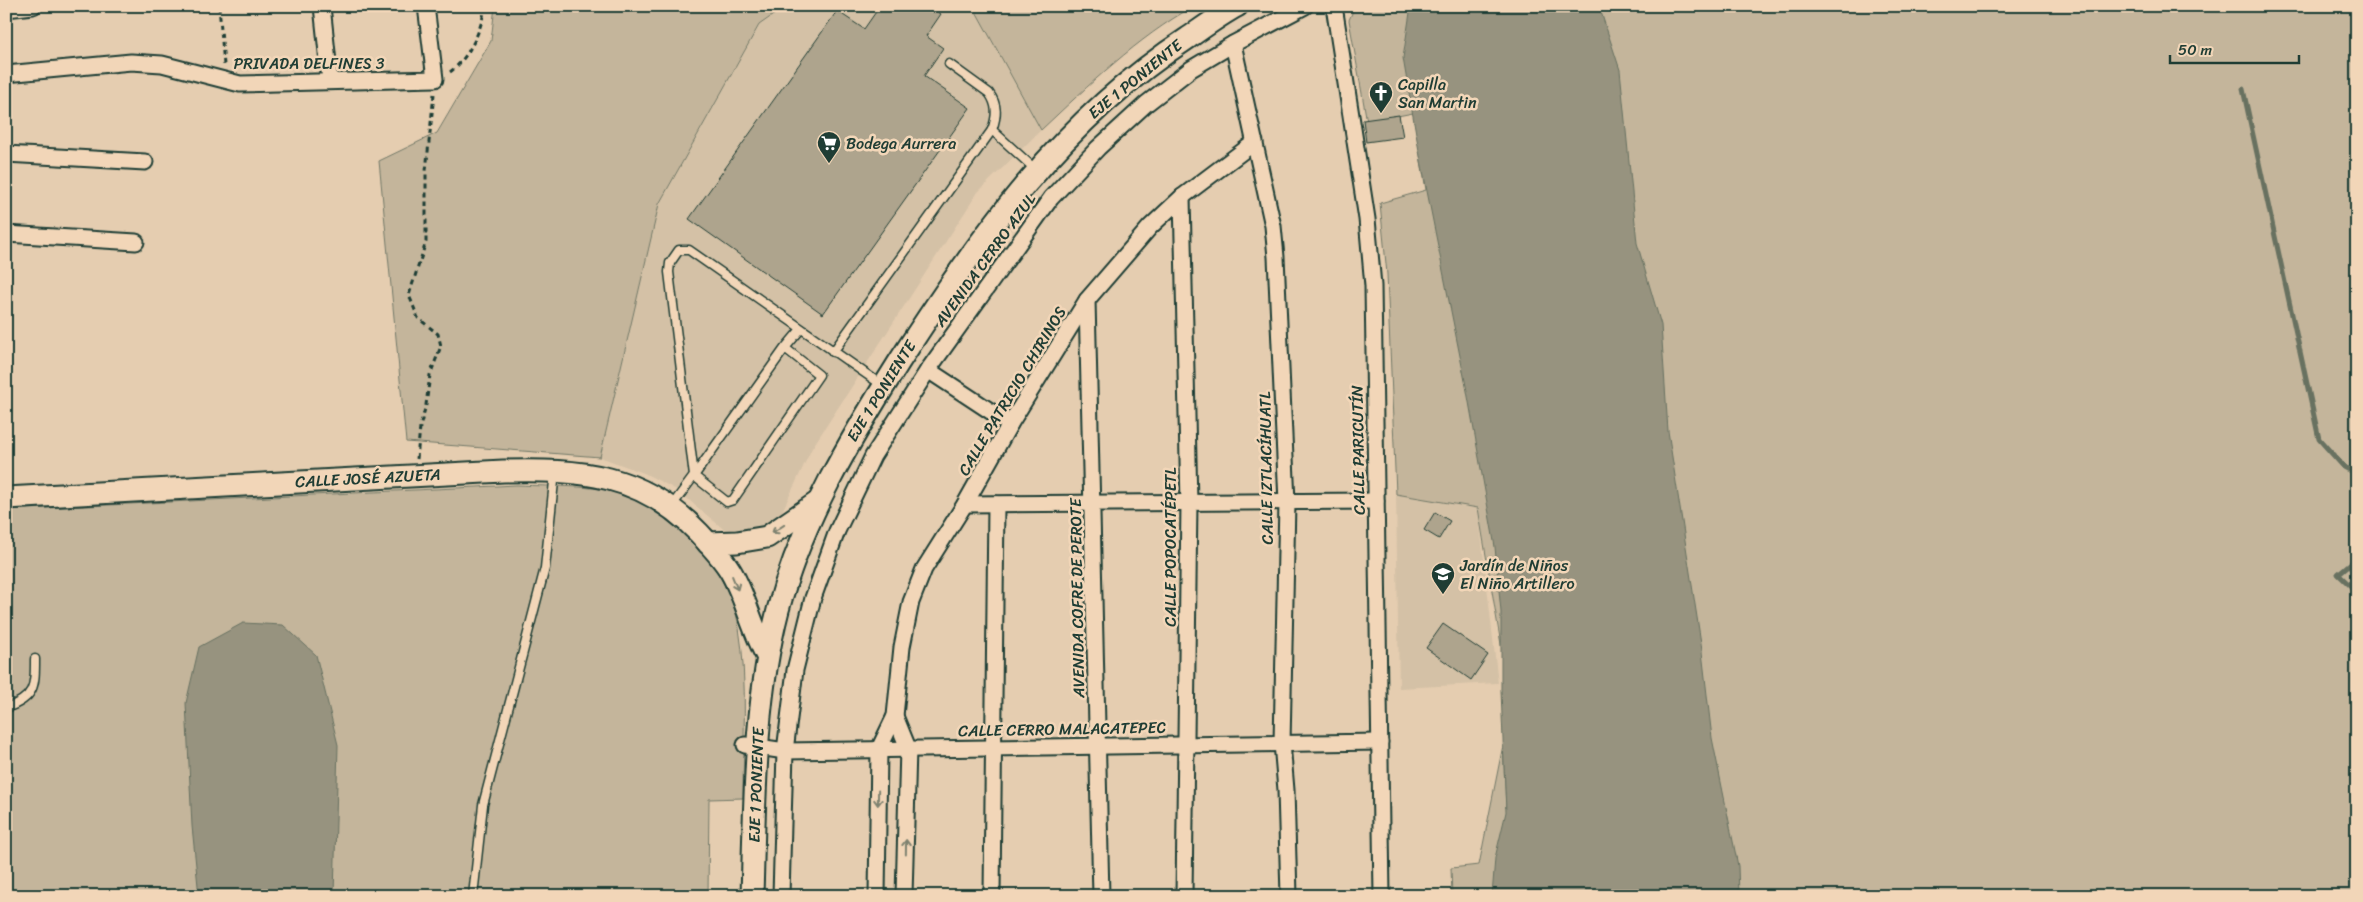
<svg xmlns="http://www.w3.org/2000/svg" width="2363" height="902" viewBox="0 0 2363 902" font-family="Sriracha,sans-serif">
	<rect width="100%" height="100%" fill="#e5cdb0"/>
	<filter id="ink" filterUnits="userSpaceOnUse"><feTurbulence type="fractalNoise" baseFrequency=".02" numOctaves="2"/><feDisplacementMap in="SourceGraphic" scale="10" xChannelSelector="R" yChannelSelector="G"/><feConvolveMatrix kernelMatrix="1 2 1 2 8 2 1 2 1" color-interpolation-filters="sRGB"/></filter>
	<g filter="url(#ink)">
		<g fill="#d4c1a6">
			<polygon points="786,6 973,6 1041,130 978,192 812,448 779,518 765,531 727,532 677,490 644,473 600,457 659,204 759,25"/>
			<polygon points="1396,494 1478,507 1498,683 1399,688"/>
		</g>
		<g fill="#c4b59b" stroke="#727968">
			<polygon points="495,6 786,6 759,25 659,204 600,457 406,442 379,161 437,133 491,41"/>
			<path d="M973 6H1194C1137 38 1089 85 1041 130Z"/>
			<polygon points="1355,6 2357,6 2357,896 1452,896 1451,868 1479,865 1503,745 1506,808 1520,757 1478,508 1396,494 1387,274 1380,203 1426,190 1413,113 1367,122 1349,20"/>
			<path d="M517 485C555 487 602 484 637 498 657 506 674 522 689 536 712 560 734 594 739 628 748 683 743 742 743 798L709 799 708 896H6V510Z"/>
		</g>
		<g fill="#97937f" stroke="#677161">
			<polygon points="1411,6 1599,6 1620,70 1637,243 1661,325 1668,431 1701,643 1712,738 1738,866 1739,896 1492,896 1495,858 1506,812 1501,691 1501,612 1495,547 1467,391 1419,151 1403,58"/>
			<polygon points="243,623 283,625 316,655 338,745 334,896 199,896 192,826 186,703 199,647"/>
		</g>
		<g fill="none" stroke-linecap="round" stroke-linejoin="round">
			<g stroke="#677161" stroke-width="5">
				<polyline points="2243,89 2319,439 2344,467 2357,474"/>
				<polyline points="2357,558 2338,574 2357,592"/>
			</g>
		</g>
		<g fill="#aea48d" stroke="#1f3d34">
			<polygon points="880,6 930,6 941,14 926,36 943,48 924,76 970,108 823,314 689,219 837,11 864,29"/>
			<polygon points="1399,115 1403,137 1366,142 1363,120"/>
			<polygon points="1435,512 1450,521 1439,539 1424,530"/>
			<polygon points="1443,624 1488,655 1471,680 1426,648"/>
		</g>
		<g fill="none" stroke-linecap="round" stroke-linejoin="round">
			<g stroke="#1f3d34" stroke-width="11">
				<g id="lane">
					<path d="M949 64 989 93C998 105 997 116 992 130"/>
					<polyline points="785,348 819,375 733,500 727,502 694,476 785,348 801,329"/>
					<polyline points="833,352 992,130 1036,170"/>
					<polyline points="671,507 694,476 669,272 670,263 679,250 689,250 882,385"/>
					<path d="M6 708C35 698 35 686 35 659"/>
					<polyline points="473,896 483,805 545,568 555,472"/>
				</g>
			</g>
			<g stroke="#1f3d34" stroke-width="19">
				<g id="street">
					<polyline points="322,6 330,81"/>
					<polyline points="1334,6 1367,219 1373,286 1382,896"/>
					<polyline points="6,9 33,6"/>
					<polyline points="1233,44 1273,226 1276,257 1287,502 1282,743 1286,790 1289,896"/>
					<polyline points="6,74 131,62 162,64 240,84 435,79 426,6"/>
					<polyline points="6,154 145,162"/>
					<polyline points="1182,197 1189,503 1184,896"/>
					<polyline points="6,234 136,242"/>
					<polyline points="1087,300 1101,896"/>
					<polyline points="928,370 1010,424"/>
					<polyline points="965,504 1376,501"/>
					<polyline points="895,716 908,748 904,896"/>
					<polyline points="745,745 785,751 1380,742"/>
					<polyline points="781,896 785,751 795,670 813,598 837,531 873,456 928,370 1051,198 1098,148 1146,104 1191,69 1233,44 1305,6"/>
					<polyline points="877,896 879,749 895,716 902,647 911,602 924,569 965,504 1010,424 1087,300 1150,227 1182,197 1255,142"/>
					<polyline points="992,896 996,504"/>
				</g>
			</g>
			<g stroke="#1f3d34" stroke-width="25">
				<g id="secondary">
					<path d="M6 498 503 471C580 469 642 473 699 533 710 545 723 558 731 572 746 598 752 629 767 656"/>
					<polyline points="708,543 737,542 767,537 818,502"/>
					<path d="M752 896C755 800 754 703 778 610 802 519 850 440 899 362 979 237 1062 120 1188 38 1204 27 1220 15 1237 6"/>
				</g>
			</g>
			<g stroke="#1f3d34" stroke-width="3" stroke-dasharray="5 4" stroke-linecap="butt">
				<polyline points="219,6 224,65"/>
				<path d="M450 72C469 58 482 29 485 6"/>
				<polyline points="417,459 420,427 426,405 430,375 441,346 438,334 418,318 409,295 426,242 426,171 434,94"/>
			</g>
			<use href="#lane" stroke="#f2d6b8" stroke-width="8"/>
			<use href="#street" stroke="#f2d6b8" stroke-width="15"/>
			<use href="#secondary" stroke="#f2d6b8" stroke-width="21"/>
		</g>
		<defs><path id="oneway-shaft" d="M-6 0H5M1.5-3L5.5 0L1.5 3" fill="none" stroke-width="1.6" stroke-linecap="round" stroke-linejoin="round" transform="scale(1.25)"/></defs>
		<g stroke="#7e826f">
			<use href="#oneway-shaft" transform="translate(778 529) rotate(146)"/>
			<use href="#oneway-shaft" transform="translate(735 583) rotate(68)"/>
			<use href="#oneway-shaft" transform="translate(878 798) rotate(91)"/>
			<use href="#oneway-shaft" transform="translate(906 847) rotate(-89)"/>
		</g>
	</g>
	<defs>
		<g id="church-pin" transform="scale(1.25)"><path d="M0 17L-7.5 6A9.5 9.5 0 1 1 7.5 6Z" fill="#1f3d34" stroke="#f2d6b8"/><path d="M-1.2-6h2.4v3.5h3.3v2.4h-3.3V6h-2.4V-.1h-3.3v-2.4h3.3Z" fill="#fff"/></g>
		<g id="supermarket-pin" transform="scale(1.25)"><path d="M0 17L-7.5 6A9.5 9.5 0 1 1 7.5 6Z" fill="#1f3d34" stroke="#f2d6b8"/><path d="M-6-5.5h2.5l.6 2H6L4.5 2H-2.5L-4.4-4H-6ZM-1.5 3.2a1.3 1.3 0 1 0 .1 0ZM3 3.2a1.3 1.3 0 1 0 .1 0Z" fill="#fff"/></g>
		<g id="school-pin" transform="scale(1.25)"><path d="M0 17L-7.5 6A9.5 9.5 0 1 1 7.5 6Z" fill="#1f3d34" stroke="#f2d6b8"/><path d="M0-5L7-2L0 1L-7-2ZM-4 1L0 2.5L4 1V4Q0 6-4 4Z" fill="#fff"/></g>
	</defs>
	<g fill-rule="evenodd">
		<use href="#church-pin" x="1381" y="93"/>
		<use href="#supermarket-pin" x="829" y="143"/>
		<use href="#school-pin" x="1443" y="574"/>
	</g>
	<g text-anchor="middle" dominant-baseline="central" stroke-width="5" stroke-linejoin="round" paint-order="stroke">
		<g font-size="16" fill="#1f3d34" stroke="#f2d6b8">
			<text x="309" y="63">PRIVADA DELFINES 3</text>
			<text transform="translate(1135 79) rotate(-39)">EJE 1 PONIENTE</text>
			<text transform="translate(985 260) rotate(-54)">AVENIDA CERRO AZUL</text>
			<text transform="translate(881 391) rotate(-58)">EJE 1 PONIENTE</text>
			<text transform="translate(1012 391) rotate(-59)">CALLE PATRICIO CHIRINOS</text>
			<text transform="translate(1358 450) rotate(-91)">CALLE PARICUTÍN</text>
			<text transform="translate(1266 468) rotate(-91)">CALLE IZTLACÍHUATL</text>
			<text transform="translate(368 478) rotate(-3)">CALLE JOSÉ AZUETA</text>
			<text transform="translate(1170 547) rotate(-90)">CALLE POPOCATÉPETL</text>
			<text transform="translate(1077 598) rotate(-91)">AVENIDA COFRE DE PEROTE</text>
			<text transform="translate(1062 729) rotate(-1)">CALLE CERRO MALACATEPEC</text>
			<text transform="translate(756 785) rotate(-88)">EJE 1 PONIENTE</text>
		</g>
		<g font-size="16" fill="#1f3d34" stroke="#f2d6b8" text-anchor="start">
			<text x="1398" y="84">Capilla<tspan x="1398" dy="18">San Martin</tspan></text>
			<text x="846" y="143">Bodega Aurrera</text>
			<text x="1460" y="565">Jardín de Niños<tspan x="1460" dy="18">El Niño Artillero</tspan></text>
		</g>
	</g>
	<rect width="2363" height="902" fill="none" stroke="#f2d6b8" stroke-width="25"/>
	<rect x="12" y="12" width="2338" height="877" fill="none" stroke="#1f3d34" stroke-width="2" filter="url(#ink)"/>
	<path d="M2170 55v8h129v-8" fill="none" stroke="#1f3d34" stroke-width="2.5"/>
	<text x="2178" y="55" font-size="15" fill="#1f3d34" stroke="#f2d6b8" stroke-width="4" paint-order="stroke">50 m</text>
</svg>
